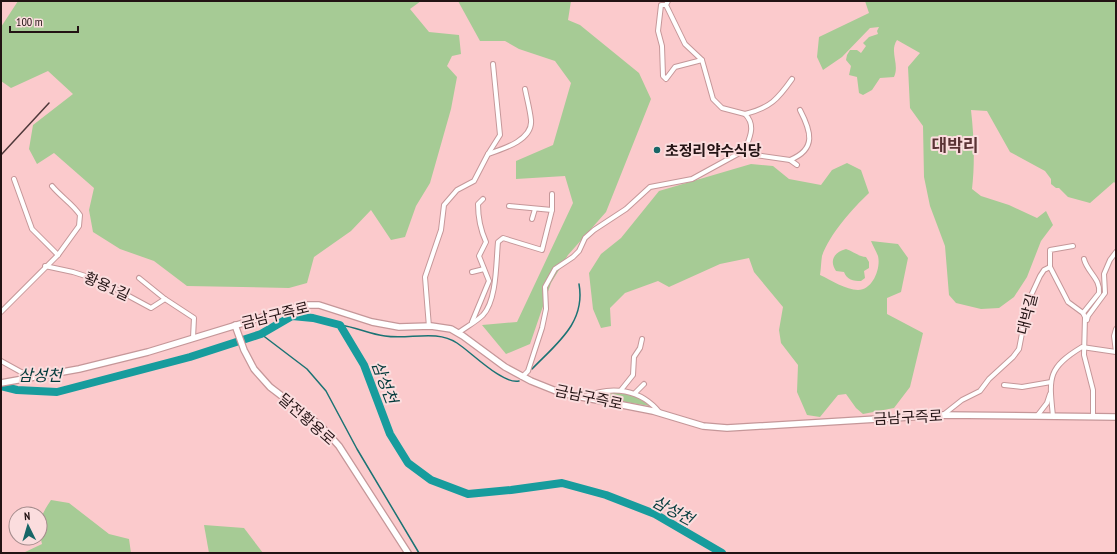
<svg xmlns="http://www.w3.org/2000/svg" width="1117" height="554" viewBox="0 0 1117 554" font-family="'PT Sans Narrow','Noto Sans KR',sans-serif">
	<rect width="100%" height="100%" fill="#fbcacc"/>
	<g fill="#a6cb95">
		<polygon points="18,1 421,1 410,9 429,32 459,35 461,54 452,56 447,66 457,77 451,109 430,183 416,206 405,237 391,240 371,210 351,231 314,257 307,283 289,288 187,286 154,261 120,249 93,232 89,210 94,188 54,153 37,164 29,149 33,125 73,94 48,71 11,88 1,81 1,27"/>
		<polygon points="458,1 571,1 568,20 580,25 639,73 651,99 606,212 568,255 551,283 530,344 506,354 482,325 517,322 573,203 565,176 516,179 516,161 553,145 571,83 555,61 519,49 505,41 480,41"/>
		<path d="M865 1H1116V184L1114 182 1090 203 1068 197 1059 188H1056L1051 184V179L1045 171 1010 152 987 111 971 110C974 137 975 163 972 189L981 196 1009 205 1037 218 1046 211 1053 225 1041 241 1027 277 1014 297 999 308 981 309 956 303 949 295 945 246 930 206 924 177 923 126 910 108 908 67 920 53 897 40C889 52 900 64 894 77L880 78 872 90 863 95 859 93 857 77 849 75 851 66 846 60 847 55 850 50H857L861 53 866 46 863 43 869 37 878 34 877 31 879 27 870 28 842 57 823 70 817 57 819 37 869 13Z"/>
		<path d="M847 163 861 170 869 193C853 208 829 235 822 256 821 262 821 269 820 275 831 280 846 290 858 290 873 290 881 268 878 256 876 251 873 246 871 241L898 244 908 258 901 292 887 298V314L923 333 910 387 894 408 863 414 856 408 846 394 838 395 820 417 807 415 797 392 798 365 781 343 779 330 783 307 754 272 749 258 720 264 669 287 658 281 625 293 610 308 611 326 601 328 593 309 589 273 601 254 621 238 659 191 751 164 773 166 789 179 821 185 832 170Z"/>
		<path d="M846 249C853 251 859 257 866 257L869 262V268L864 271 865 278 861 281C853 281 847 280 844 272L836 271C829 261 834 252 846 249Z"/>
		<polygon points="619,392 634,395 650,406 595,397"/>
		<path d="M51 500 69 503 109 534 129 539 131 553H23L42 544C37 525 40 516 51 500Z"/>
		<polygon points="204,525 244,528 263,553 209,553"/>
	</g>
	<g fill="none" stroke-linecap="round" stroke-linejoin="round">
		<g stroke="#1b7374" stroke-width="1.5">
			<path d="M340 325C356 327 369 334 385 336 409 340 436 329 457 343 471 352 503 385 519 381"/>
			<polyline points="261,334 307,369 326,391 357,449 419,553"/>
			<path d="M532 369C556 344 586 323 579 284"/>
		</g>
		<polyline stroke="#179c9d" stroke-width="8" points="1,386 17,390 57,392 190,357 261,334 292,316 313,318 340,325 364,365 390,434 408,463 431,480 468,494 511,490 562,483 606,495 655,514 722,553"/>
		<g stroke="#c59799" stroke-width="6">
			<g id="street">
				<polyline points="668,1 666,5 685,44 702,60 713,99 722,108 745,114"/>
				<polyline points="666,5 661,5 658,31 662,46 663,76 666,79 675,67 702,60"/>
				<path d="M745 150C750 137 756 125 745 114 770 108 778 99 792 79"/>
				<polyline points="488,154 500,135 493,64"/>
				<path d="M797 165 790 160C817 149 811 131 800 110"/>
				<polyline points="14,179 32,229 58,255"/>
				<polyline points="509,206 552,210"/>
				<polyline points="532,219 535,209"/>
				<polyline points="1073,246 1050,250 1050,267 1066,298 1068,302 1083,313 1085,317 1084,355 1093,390 1093,416"/>
				<polyline points="45,266 73,272 101,281 151,308 165,299 194,318 193,338"/>
				<polyline points="472,272 484,269"/>
				<polyline points="139,278 165,299"/>
				<path d="M1 312 58 255 79 226 80 215C73 204 61 197 52 186"/>
				<path d="M1083 313 1099 293C1101 279 1087 272 1084 259"/>
				<polyline points="1087,320 1088,316 1105,293 1104,274 1110,260 1116,252"/>
				<path d="M472 322 489 281 479 256 486 242C480 229 478 218 478 204L483 199"/>
				<path d="M429 327 425 277 441 230 444 205 457 190 474 181 488 154C503 149 533 140 531 120 530 110 527 99 525 89"/>
				<path d="M458 333C466 327 476 322 483 315 497 300 496 262 498 242L503 238 542 250 552 210V194"/>
				<polyline points="1116,352 1114,336 1116,329"/>
				<polyline points="1,361 21,372 37,376"/>
				<polyline points="522,377 528,371 542,328 546,309 545,287 555,269 573,257 579,251 585,238 594,230 626,209 650,187 692,179 745,150 755,155 790,160"/>
				<polyline points="1004,385 1022,387 1051,382"/>
				<polyline points="621,390 633,375 634,357 640,348 642,339"/>
				<polyline points="635,393 644,384"/>
				<path d="M584 397C612 385 641 389 660 413"/>
				<polyline points="943,415 962,400 980,391 989,379 1013,357 1019,349 1028,302 1040,276 1044,270 1050,267"/>
				<polyline points="1037,416 1047,403 1050,394"/>
				<path d="M1053 416C1049 378 1047 368 1082 347L1116 352"/>
			</g>
		</g>
		<g stroke="#c59799" stroke-width="8">
			<g id="secondary">
				<polyline points="235,325 244,350 254,369 270,387 321,426 339,446 408,553"/>
				<polyline points="1,383 79,369 148,352 289,309 304,305 319,305 372,322 399,327 431,326 451,329 463,336 505,367 531,381 561,393 653,411 703,426 727,428 943,415 1116,417"/>
			</g>
		</g>
		<use href="#street" stroke="#fff" stroke-width="4"/>
		<use href="#secondary" stroke="#fff" stroke-width="5.5"/>
		<polyline stroke="#4f383a" stroke-width="1.5" points="1,155 49,103"/>
	</g>
	<circle fill="#186667" stroke="#fbddde" stroke-width="1.5" cx="657" cy="150" r="4"/>
	<g text-anchor="middle" dominant-baseline="central" stroke-width="4" stroke-linejoin="round" paint-order="stroke">
		<g font-size="15" font-weight="bold" fill="#231314" stroke="#fbddde" text-anchor="start">
			<text x="665" y="150">초정리약수식당</text>
		</g>
		<g font-size="15" fill="#231314" stroke="#fbddde">
			<text transform="translate(107 286) rotate(24)">황용1길</text>
			<text transform="translate(1027 314) rotate(-76)">대박길</text>
			<text transform="translate(275 315) rotate(-14)">금남구즉로</text>
			<text transform="translate(589 397) rotate(12)">금남구즉로</text>
			<text transform="translate(908 417) rotate(-3)">금남구즉로</text>
			<text transform="translate(307 419) rotate(41)">달전황용로</text>
		</g>
		<g font-size="16" font-style="italic" fill="#00393a" stroke="#fbddde">
			<text x="40" y="375">삼성천</text>
			<text transform="translate(385 382) rotate(69)">삼성천</text>
			<text transform="translate(673 510) rotate(28)">삼성천</text>
		</g>
		<g font-size="17" font-weight="bold" fill="#5a3335" stroke="#fbddde">
			<text x="955" y="145">대박리</text>
		</g>
	</g>
	<rect width="1117" height="554" fill="none" stroke="#231314" stroke-width="4"/>
	<g transform="translate(28 526) rotate(355)"><circle r="19" fill="#fbddde" stroke="#a58c8d"/>
	<path d="M0-3L7 15L0 10L-7 15Z" fill="#186667"/>
	<text y="-6" font-size="11" font-weight="bold" text-anchor="middle" fill="#231314">N</text>
	</g>
	<path d="M10 26v6h68v-6" fill="none" stroke="#231314" stroke-width="2"/>
	<text x="16" y="26" font-size="12" fill="#231314" stroke="#fbddde" stroke-width="3" paint-order="stroke">100 m</text>
</svg>
